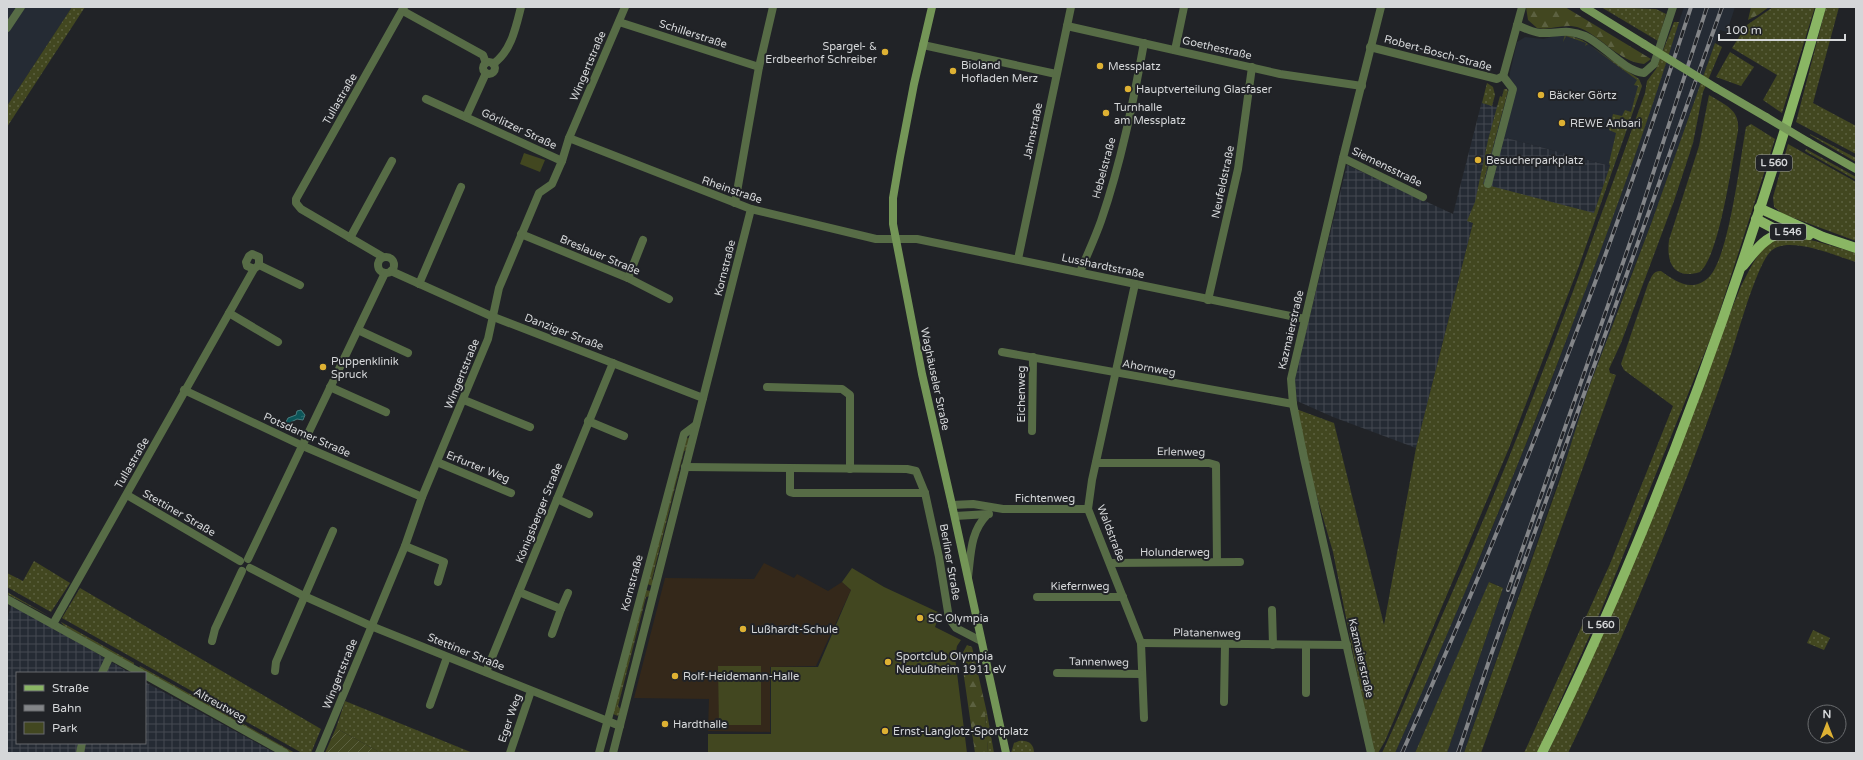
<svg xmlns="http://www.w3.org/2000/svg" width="1863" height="760" viewBox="0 0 1863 760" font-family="'Varela Round',sans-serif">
	<defs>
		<pattern id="industrial-grid" width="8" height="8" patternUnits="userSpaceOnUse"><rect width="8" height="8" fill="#252b34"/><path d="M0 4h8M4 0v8" fill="none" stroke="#444951"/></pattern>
		<pattern id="grass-dots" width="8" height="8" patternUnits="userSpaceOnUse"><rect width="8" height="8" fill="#424720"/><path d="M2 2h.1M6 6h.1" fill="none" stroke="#5c6140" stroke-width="1.8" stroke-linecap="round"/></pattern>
		<pattern id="forest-firs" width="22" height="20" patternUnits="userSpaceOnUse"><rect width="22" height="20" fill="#424720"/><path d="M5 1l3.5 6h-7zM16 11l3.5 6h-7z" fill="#5c6140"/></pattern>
		<pattern id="garden-furrows" width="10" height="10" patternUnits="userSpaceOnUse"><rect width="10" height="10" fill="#424720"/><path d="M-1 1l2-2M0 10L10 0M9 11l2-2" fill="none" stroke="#5c6140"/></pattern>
		<pattern id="water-ripples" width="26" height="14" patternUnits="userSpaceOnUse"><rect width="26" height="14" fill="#0c5559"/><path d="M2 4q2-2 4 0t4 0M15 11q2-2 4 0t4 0" fill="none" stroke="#2e6d70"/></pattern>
	</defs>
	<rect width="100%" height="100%" fill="#212327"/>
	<g fill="#252b34">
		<polygon points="7,7 72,7 7,106"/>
		<polygon points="1684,7 1735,7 1727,32 1720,30 1651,224 1618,309 1464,753 1447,753 1503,588 1490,582 1415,753 1395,753 1486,543 1545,397 1622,191"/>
		<polygon points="1565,34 1578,38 1587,43 1639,79 1642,86 1614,167 1496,135 1508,91 1510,72 1517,42 1525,37 1543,39"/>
	</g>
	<g fill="url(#industrial-grid)">
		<polygon points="1482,101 1493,104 1492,106 1496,107 1497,105 1503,107 1496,135 1610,166 1594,213 1473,223 1416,448 1333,417 1297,401 1294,380 1347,165 1453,214"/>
		<polygon points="12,603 130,673 17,673 17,743 145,743 145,682 275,753 7,753 7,620"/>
	</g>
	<polygon fill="#34281a" points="764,563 794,578 797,574 828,591 842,582 851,590 816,666 770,667 770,732 708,731 709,699 634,698 665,578 754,579"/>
	<g fill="url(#grass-dots)">
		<polygon points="72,7 85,7 7,127 7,106"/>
		<polygon points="1601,7 1656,9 1666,14 1658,41"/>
		<polygon points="1773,7 1815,7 1782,113 1763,100 1777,75 1732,48 1747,25"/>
		<polygon points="1826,7 1839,7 1813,103 1856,126 1856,154 1796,122"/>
		<path d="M1674 22H1679C1648 123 1612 222 1574 320 1519 466 1459 610 1395 753H1382C1407 700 1428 646 1452 593 1524 429 1585 261 1645 93L1647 81 1656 69Z"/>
		<polygon points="1565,34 1582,40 1639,79 1642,86 1579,266 1509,448 1385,741 1378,753 1373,753 1333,552 1310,473 1296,409 1334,423 1384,625 1416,448 1473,223 1467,221 1475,202 1488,140 1500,96 1502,97 1504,89 1507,89 1508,91 1483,184 1594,213 1610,166 1609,163 1616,133 1609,130 1613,114 1622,116 1625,110 1631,112 1638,86 1634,85 1637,80 1588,44 1585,46 1586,43 1566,36 1563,42"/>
		<polygon points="1715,43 1722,47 1703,92 1693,143 1674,201 1621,343 1609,369 1610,373 1616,375 1481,753 1464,753 1560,479 1588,390 1651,224"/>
		<polygon points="1730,52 1754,67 1741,86 1716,77"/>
		<polygon points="1487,83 1493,87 1495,95 1492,106 1482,103"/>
		<path d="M1709 95C1727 106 1740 110 1738 131 1732 161 1720 254 1700 272 1674 280 1666 263 1669 240L1699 146Z"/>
		<path d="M1751 124 1775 139 1713 332 1602 608 1537 753H1524L1610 564 1673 406 1624 370 1621 364 1648 284C1652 277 1652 271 1661 271 1675 281 1691 293 1708 278 1729 259 1740 159 1746 127Z"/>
		<polygon points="1810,134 1856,158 1856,162 1810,135"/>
		<polygon points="1788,144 1856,182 1856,241 1783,214 1774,207 1773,197"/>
		<polygon points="1806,149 1856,177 1856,180 1805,151"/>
		<path d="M1788 236 1815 241 1856 253V262C1836 256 1788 235 1771 251 1757 264 1739 330 1732 351 1686 488 1631 623 1568 753H1548L1591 656 1741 286C1752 266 1761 239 1788 236Z"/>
		<polygon points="690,437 687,450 684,451 652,579 654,582 653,586 647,584 684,440"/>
		<polygon points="34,561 70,583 51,612 7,587 7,573 23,581"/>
		<polygon points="1489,582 1503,588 1447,753 1415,753"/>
		<polygon points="80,588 321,729 311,753 302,753 62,618"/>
		<polygon points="645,590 651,591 650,596 646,597 618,706 621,710 618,716 613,714"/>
		<polygon points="7,592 49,616 7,594"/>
		<polygon points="61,622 134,663 134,665 64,626"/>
		<polygon points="1813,630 1830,638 1824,650 1807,643"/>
		<polygon points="140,666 295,753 291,753 270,742 139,668"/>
		<polygon points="345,701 473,753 381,753 336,728"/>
		<polygon points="987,713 994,753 988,753 985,714"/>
		<path d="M1019 741C1027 740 1034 743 1034 753H1011L1014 743Z"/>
	</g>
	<g fill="url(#forest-firs)">
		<path d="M1526 7H1565L1651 59 1644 64C1619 62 1602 37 1580 28 1565 22 1551 31 1537 28L1528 20Z"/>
		<polygon points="1751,7 1769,7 1758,15 1748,20"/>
		<polygon points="967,645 972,647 987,713 985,714 988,753 975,753 961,656"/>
	</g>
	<g fill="#424720">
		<polygon points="524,153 545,160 540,172 520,164"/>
		<polygon points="852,568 884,587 940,613 935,627 961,640 957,646 955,657 967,753 708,753 708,734 771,734 771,667 818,667 851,590 842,582"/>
		<polygon points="718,666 761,666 761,725 719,725"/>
	</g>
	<polygon fill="url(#garden-furrows)" points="336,728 381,753 325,753"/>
	<polygon fill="url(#water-ripples)" stroke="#487c7f" points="301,410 305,415 303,420 297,419 291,422 287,428 283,428 283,424 286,422 288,418 296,415 297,411"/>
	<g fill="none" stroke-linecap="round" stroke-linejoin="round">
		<g stroke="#576c46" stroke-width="8">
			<polyline points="403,11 483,55 486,63"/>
			<polyline points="619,22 759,67"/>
			<path d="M1517 25C1524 28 1532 32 1540 33 1557 34 1567 28 1585 36 1603 44 1624 71 1644 73L1654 64 1673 7"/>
			<polyline points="1067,26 1280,74 1362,86"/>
			<polyline points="7,28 21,7"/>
			<polyline points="923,45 1056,74"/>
			<polyline points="1370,47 1497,79 1503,76 1504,73 1522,7"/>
			<polyline points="1175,50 1184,7"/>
			<circle cx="489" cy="68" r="6"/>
			<path d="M493 64C511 52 516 27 521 7"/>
			<polyline points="426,99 562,161"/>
			<polyline points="466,117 486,73"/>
			<polyline points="569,138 751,209 876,239 917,239 1305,319"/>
			<polyline points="1343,158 1423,197"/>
			<polyline points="1488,184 1513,89 1503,76"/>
			<polyline points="735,203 759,67 773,7"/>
			<polyline points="521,234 628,278 669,299"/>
			<polyline points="350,238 392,161"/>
			<polyline points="383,257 301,209 296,203 296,199 404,7"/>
			<circle cx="386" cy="265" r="8"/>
			<polyline points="1018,259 1071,7"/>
			<polyline points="259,265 300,285"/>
			<polyline points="391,271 491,316 703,398"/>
			<path d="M1080 272C1087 255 1095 238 1101 221 1121 163 1133 103 1144 43"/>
			<polyline points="628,278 643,240"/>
			<polyline points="419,284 461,187"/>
			<polyline points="1135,284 1092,480 1088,509 1141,643 1144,718"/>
			<polyline points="1208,300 1238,169 1252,67"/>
			<polyline points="229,313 278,342"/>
			<polyline points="358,330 408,353"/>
			<polyline points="1002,352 1293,404"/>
			<polyline points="330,387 386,412"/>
			<polyline points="767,387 842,389 850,395 850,469"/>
			<polyline points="184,390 303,446 422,497"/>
			<polyline points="464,400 530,427"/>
			<polyline points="588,421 624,436"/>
			<polyline points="1032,431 1033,357"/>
			<polyline points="437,462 511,493"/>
			<polyline points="1096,463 1209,463 1216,465 1217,562"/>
			<polyline points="685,467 907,469 916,471 925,493 939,557 949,618 956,628 981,641"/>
			<polyline points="790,469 790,492 794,493 925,493"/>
			<polyline points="127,495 240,561"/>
			<polyline points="557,499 589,514"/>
			<polyline points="952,505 973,504 1003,509 1088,509"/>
			<polyline points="955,516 989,514"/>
			<polyline points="405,546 444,562 438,582"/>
			<polyline points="248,559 385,273"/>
			<polyline points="1110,563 1240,562"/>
			<polyline points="250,568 304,596 371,626 620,726"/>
			<path d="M968 577C971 554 970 532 987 515"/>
			<polyline points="519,592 561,609 568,593"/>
			<polyline points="1037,597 1123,597"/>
			<polyline points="7,599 141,673"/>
			<polyline points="1272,610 1273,645"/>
			<polyline points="53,624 254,269 259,265 259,257 252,254 249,256 246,262 247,266 254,269"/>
			<polyline points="552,634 561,609"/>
			<polyline points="212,641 215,629 242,571"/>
			<polyline points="1141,643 1347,645"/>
			<polyline points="1306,645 1306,693"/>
			<polyline points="275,671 276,662 333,531"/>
			<polyline points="486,672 613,363"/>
			<polyline points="102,673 110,656"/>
			<polyline points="1057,673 1141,674"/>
			<polyline points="145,675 285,753"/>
			<polyline points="1224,702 1225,645"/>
			<polyline points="430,705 447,657"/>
			<polyline points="80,753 82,743"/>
			<polyline points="319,753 405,546 422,497 488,339 499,288 539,193 552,184 562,161 569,138 625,7"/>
			<polyline points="510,753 531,691"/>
			<polyline points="599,753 684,434 696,425"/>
			<polyline points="613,753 751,209"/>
			<polyline points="1371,753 1304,458 1293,404 1291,379 1343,158 1381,7"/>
		</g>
		<g stroke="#749657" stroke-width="8">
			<polyline points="932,7 914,84 900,157 893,198 893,224 922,374 952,505 1006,753"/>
			<polyline points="1584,7 1644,44"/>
			<polyline points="1716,88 1766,117"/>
			<polyline points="1808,142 1856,169"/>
		</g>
		<g stroke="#8ab664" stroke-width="10">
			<polyline points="1759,208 1823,237 1856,248"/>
			<polyline points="1756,219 1773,228 1809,235"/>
			<path d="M1743 266C1755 251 1765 236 1785 232"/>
			<path d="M1542 753C1660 515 1749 262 1821 7"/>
		</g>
		<g stroke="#838588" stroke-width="4">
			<g id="rail">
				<polyline points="1508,590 1638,220 1707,7"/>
				<path d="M1402 753C1511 509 1609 261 1691 7"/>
				<polyline points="1458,753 1491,655 1722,7"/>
			</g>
		</g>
		<use href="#rail" stroke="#212327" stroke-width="2.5" stroke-dasharray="8" stroke-linecap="butt"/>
		<g stroke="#749657" stroke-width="8">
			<polyline points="1644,44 1716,88"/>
			<polyline points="1766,117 1808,142"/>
		</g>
	</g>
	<g fill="#deb133" stroke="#212327" stroke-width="1.5">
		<circle cx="885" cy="52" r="4"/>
		<circle cx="1100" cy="66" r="4"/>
		<circle cx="953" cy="71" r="4"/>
		<circle cx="1128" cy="89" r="4"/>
		<circle cx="1541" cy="95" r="4"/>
		<circle cx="1106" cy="113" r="4"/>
		<circle cx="1562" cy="123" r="4"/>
		<circle cx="1478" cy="160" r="4"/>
		<circle cx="323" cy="367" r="4"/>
		<circle cx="920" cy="618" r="4"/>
		<circle cx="743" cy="629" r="4"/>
		<circle cx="888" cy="662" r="4"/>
		<circle cx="675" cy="676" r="4"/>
		<circle cx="665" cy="724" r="4"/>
		<circle cx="885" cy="731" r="4"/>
	</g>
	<g text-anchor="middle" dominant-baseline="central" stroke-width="4" stroke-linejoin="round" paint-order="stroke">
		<g fill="#212327" stroke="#9fa1a4" stroke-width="1">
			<rect x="1756" y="155" width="36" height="16" rx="3"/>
			<rect x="1770" y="224" width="36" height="16" rx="3"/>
			<rect x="1583" y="617" width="36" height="16" rx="3"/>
		</g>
		<g font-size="10" font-weight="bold" fill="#d5d7d9">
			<text x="1774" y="163">L 560</text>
			<text x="1788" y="232">L 546</text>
			<text x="1601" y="625">L 560</text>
		</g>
		<g font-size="11" fill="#d5d7d9" stroke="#212327">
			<text transform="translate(693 34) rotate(18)">Schillerstraße</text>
			<text transform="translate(1217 48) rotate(13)">Goethestraße</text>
			<text transform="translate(1438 53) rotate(15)">Robert-Bosch-Straße</text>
			<text transform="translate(588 66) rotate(-67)">Wingertstraße</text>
			<text transform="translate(340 99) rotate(-60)">Tullastraße</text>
			<text transform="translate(519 129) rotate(25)">Görlitzer Straße</text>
			<text transform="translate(1033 131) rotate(-78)">Jahnstraße</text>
			<text transform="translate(1387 167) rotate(26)">Siemensstraße</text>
			<text transform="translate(1104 168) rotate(-75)">Hebelstraße</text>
			<text transform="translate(1223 182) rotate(-78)">Neufeldstraße</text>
			<text transform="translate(732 190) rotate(19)">Rheinstraße</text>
			<text transform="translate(600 255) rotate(23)">Breslauer Straße</text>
			<text transform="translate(1103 266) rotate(12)">Lusshardtstraße</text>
			<text transform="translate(725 268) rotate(-76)">Kornstraße</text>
			<text transform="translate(1291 330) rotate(-77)">Kazmaierstraße</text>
			<text transform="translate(564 332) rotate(21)">Danziger Straße</text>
			<text transform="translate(1149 368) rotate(10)">Ahornweg</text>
			<text transform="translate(462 374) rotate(-68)">Wingertstraße</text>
			<text transform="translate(935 379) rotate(78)">Waghäuseler Straße</text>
			<text transform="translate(1021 394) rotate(-90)">Eichenweg</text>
			<text transform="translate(307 435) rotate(24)">Potsdamer Straße</text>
			<text transform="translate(1181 452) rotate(1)">Erlenweg</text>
			<text transform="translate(132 463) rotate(-60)">Tullastraße</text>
			<text transform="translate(478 467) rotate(22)">Erfurter Weg</text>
			<text x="1045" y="498">Fichtenweg</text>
			<text transform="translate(179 513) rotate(30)">Stettiner Straße</text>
			<text transform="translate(539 513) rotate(-68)">Königsberger Straße</text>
			<text transform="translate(1111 533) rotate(69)">Waldstraße</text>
			<text x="1175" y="552">Holunderweg</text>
			<text transform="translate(950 562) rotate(80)">Berliner Straße</text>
			<text transform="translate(632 583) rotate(-75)">Kornstraße</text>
			<text x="1080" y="586">Kiefernweg</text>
			<text transform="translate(1207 633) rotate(1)">Platanenweg</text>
			<text transform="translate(466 652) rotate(22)">Stettiner Straße</text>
			<text transform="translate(1361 658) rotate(77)">Kazmaierstraße</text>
			<text transform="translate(1099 662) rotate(1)">Tannenweg</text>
			<text transform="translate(340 674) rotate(-68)">Wingertstraße</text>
			<text transform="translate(220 705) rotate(29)">Altreutweg</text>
			<text transform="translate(510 718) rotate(-71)">Eger Weg</text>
		</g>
		<g font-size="11" fill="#d5d7d9" stroke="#212327" text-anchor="start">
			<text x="877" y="46" text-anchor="end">Spargel- &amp;<tspan x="877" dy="13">Erdbeerhof Schreiber</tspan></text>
			<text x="961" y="65">Bioland<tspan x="961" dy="13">Hofladen Merz</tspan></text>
			<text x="1108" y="66">Messplatz</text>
			<text x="1136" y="89">Hauptverteilung Glasfaser</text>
			<text x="1549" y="95">Bäcker Görtz</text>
			<text x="1114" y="107">Turnhalle<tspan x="1114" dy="13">am Messplatz</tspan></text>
			<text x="1570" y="123">REWE Anbari</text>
			<text x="1486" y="160">Besucherparkplatz</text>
			<text x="331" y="361">Puppenklinik<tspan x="331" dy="13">Spruck</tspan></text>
			<text x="928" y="618">SC Olympia</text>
			<text x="751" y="629">Lußhardt-Schule</text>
			<text x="896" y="656">Sportclub Olympia<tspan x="896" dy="13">Neulußheim 1911 eV</tspan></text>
			<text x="683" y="676">Rolf-Heidemann-Halle</text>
			<text x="673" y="724">Hardthalle</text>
			<text x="893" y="731">Ernst-Langlotz-Sportplatz</text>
		</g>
	</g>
	<rect width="1863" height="760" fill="none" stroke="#d5d7d9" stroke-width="16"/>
	<rect x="16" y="672" width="130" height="72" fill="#212327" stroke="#696b6e"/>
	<rect x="24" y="685" width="20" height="6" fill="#8ab664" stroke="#696b6e"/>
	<text x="52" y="692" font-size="12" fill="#d5d7d9">Straße</text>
	<rect x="24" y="705" width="20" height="6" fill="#838588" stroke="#696b6e"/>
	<text x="52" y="712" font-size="12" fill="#d5d7d9">Bahn</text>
	<rect x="24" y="722" width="20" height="12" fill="#424720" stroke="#696b6e"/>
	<text x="52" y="732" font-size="12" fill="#d5d7d9">Park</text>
	<g transform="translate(1827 724)"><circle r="19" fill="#212327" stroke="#696b6e"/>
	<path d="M0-3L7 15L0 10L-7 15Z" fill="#deb133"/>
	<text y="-6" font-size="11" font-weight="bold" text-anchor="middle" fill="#d5d7d9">N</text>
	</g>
	<path d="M1719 34v6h126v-6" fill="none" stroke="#d5d7d9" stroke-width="2"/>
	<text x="1725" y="34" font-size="12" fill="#d5d7d9" stroke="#212327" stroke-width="3" paint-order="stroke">100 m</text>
</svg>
